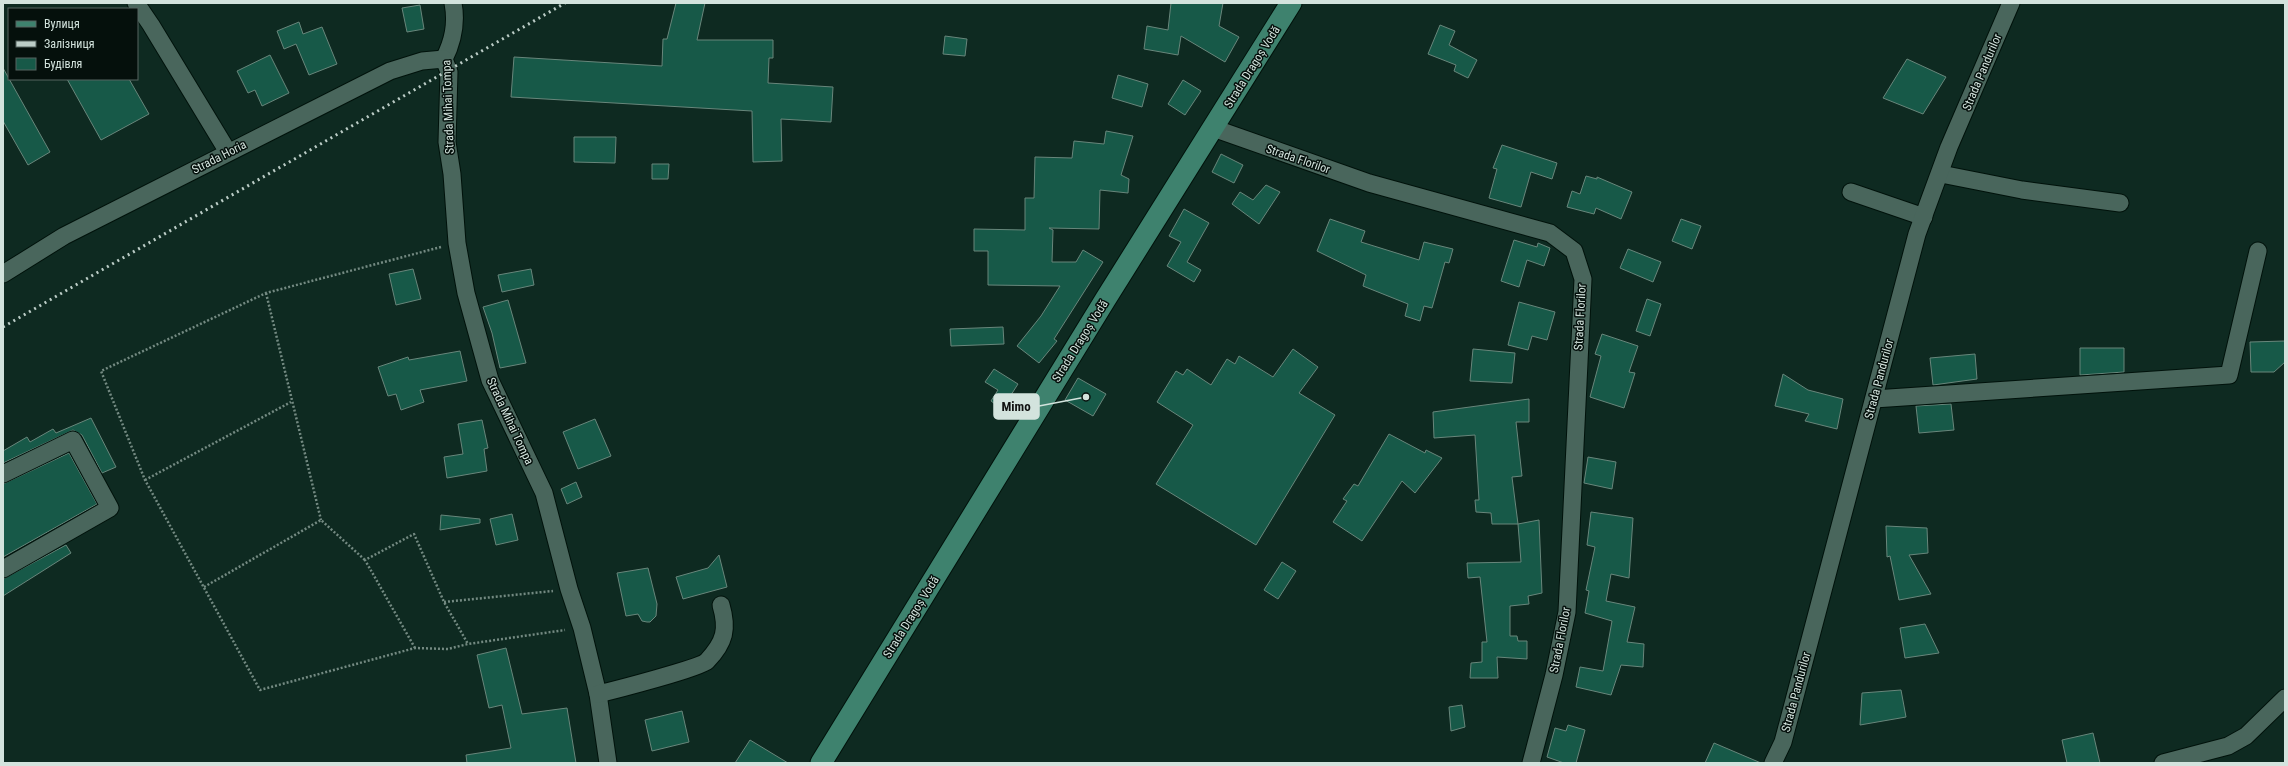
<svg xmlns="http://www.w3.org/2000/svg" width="2288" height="766" viewBox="0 0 2288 766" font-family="'Roboto Condensed',sans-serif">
	<rect width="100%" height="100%" fill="#0e2a21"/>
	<g fill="#175948" stroke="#68867b">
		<polygon points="676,3 705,3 697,40 773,40 773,58 769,58 768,83 833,87 831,122 781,119 782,161 753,162 752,111 511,97 514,57 662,66 663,39 667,39"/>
		<polygon points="1171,3 1223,3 1219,26 1239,37 1225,62 1181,36 1178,55 1144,49 1147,26 1168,30"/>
		<polygon points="420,5 424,29 407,32 402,8"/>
		<polygon points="299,22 303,34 322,27 337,64 309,75 296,44 284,49 277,31"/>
		<polygon points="1440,25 1455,31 1449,45 1477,60 1468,78 1454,71 1456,65 1428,54"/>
		<polygon points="945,36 967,39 965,56 943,54"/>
		<polygon points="270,55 289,93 262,106 255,90 248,93 237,71"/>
		<polygon points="1907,59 1946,77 1923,114 1883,98"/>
		<polygon points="3,68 50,152 28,165 3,121"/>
		<polygon points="1118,75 1148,84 1142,107 1112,98"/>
		<polygon points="67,79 129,79 149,114 101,140"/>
		<polygon points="1183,80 1201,91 1185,115 1168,104"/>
		<polygon points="1106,131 1133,136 1121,175 1129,179 1128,193 1100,190 1099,229 1049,228 1053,230 1052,262 1076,262 1083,250 1103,262 1054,339 1057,341 1039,363 1017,346 1041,316 1060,286 988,285 988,251 974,251 974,229 1025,230 1025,198 1034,198 1035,157 1072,158 1074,141 1104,144"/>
		<polygon points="574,137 616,137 615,163 574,162"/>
		<polygon points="1502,145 1557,163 1552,179 1531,172 1521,207 1489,198 1497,169 1493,168"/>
		<polygon points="1221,154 1243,165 1234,183 1212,172"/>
		<polygon points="652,164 669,164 668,179 652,179"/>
		<polygon points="1586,176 1597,179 1597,177 1632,192 1621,219 1596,208 1594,214 1567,207 1572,191 1580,194"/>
		<polygon points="1266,185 1280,192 1259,224 1232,204 1240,192 1253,200"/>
		<polygon points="1184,209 1209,223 1187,262 1201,270 1194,282 1167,266 1181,242 1169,236"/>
		<polygon points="1330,219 1365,231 1361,242 1419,260 1424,242 1453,249 1449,263 1445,262 1432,308 1424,306 1420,321 1405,316 1408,304 1363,286 1366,275 1317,251"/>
		<polygon points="1681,219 1701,226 1692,249 1672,241"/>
		<polygon points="1514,240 1537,247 1538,243 1550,248 1544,266 1527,260 1519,287 1501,281"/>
		<polygon points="1628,249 1661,262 1653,282 1620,268"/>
		<polygon points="413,269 421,299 396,305 389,274"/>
		<polygon points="531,269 534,285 502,292 498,275"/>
		<polygon points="1647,299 1661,304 1650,336 1636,331"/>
		<polygon points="508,300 526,363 500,368 492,333 483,307"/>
		<polygon points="1519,302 1555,312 1547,340 1532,336 1528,350 1508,345"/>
		<polygon points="1003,327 1004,344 951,346 950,329"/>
		<polygon points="1602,334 1638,346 1629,372 1635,373 1624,408 1590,397 1601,356 1595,354"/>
		<polygon points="2285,341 2285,362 2274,372 2251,372 2250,342"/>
		<polygon points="2080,348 2124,348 2124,372 2080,375"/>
		<polygon points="1293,349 1318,367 1299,393 1335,415 1256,545 1156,484 1193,425 1157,402 1176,371 1183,375 1187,369 1211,385 1227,359 1235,364 1239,356 1273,377"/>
		<polygon points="1473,349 1515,353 1512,383 1470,381"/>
		<polygon points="460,351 467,381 420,390 424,402 401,410 396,394 388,396 378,367 408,357 409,360"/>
		<polygon points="1975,354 1977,379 1933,385 1930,358"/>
		<polygon points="994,369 1018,384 1002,409 991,401 998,390 985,382"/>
		<polygon points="1783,374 1808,390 1843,399 1837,429 1805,421 1809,414 1775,406"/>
		<polygon points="1078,378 1106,394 1093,416 1065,400"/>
		<polygon points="1529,399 1529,422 1516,422 1522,476 1512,477 1518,524 1492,524 1491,513 1476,512 1475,500 1479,500 1475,435 1434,438 1433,412"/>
		<polygon points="1951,404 1954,430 1919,433 1916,406"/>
		<polygon points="91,418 116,467 102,473 82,435 73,430 3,463 3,451 27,437 30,442 53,429 56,433"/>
		<polygon points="595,419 611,456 578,469 563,432"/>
		<polygon points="482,420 488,448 484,449 487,471 447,478 444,457 463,454 458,424"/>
		<polygon points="1389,434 1425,453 1426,450 1442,458 1415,493 1402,481 1362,541 1333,522 1347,501 1343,499 1354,484 1358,486"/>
		<polygon points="69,453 97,504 3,557 3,484"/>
		<polygon points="1588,457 1616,462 1612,489 1584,483"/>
		<polygon points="576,482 582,497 567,504 561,489"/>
		<polygon points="1591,512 1633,518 1629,578 1611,574 1606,601 1635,607 1627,642 1644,644 1643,667 1621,665 1611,695 1576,687 1580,667 1603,671 1612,621 1585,613 1589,591 1586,590 1595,547 1587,545"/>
		<polygon points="512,514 518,540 496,545 490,519"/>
		<polygon points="441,515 480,519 480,523 440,530"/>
		<polygon points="1539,520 1542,593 1528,596 1529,604 1510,606 1510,636 1517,636 1518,641 1527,641 1527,659 1497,657 1498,678 1470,678 1471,663 1482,662 1482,642 1487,642 1480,577 1468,578 1467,563 1521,562 1518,524"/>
		<polygon points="1886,526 1927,528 1928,553 1909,555 1931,594 1899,600 1890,556 1887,557"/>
		<polygon points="66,545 71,553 3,596 3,579"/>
		<polygon points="719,555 727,587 683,599 676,577 708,568"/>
		<polygon points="1282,562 1296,571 1278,599 1264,590"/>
		<polygon points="648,568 657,604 656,616 650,622 647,622 642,621 638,614 626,616 617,573"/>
		<polygon points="1925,624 1939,653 1905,658 1900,628"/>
		<polygon points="506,648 522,714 567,708 576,763 467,763 466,755 511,748 502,705 489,708 477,655"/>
		<polygon points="1901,690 1906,717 1860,725 1862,693"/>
		<polygon points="1462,705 1465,727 1451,731 1449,707"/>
		<polygon points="682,711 689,742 652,751 645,720"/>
		<polygon points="1568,725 1585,730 1576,763 1564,763 1547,757 1555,728 1566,731"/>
		<polygon points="2093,733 2100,763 2067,763 2062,740"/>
		<polygon points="750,740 788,763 735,763"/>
		<polygon points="1714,743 1761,763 1705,763"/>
	</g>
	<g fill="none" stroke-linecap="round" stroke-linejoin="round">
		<g stroke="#00120b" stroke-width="19">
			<g id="minor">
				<polyline points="136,3 151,25 228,152"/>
				<path d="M453 3C457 24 453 41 444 59L449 72 447 142 452 174 457 243 466 293 490 380 544 493 569 589 582 628 598 694 608 763"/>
				<polyline points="1213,128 1369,183 1550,233 1574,251 1583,279 1567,612 1554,675 1531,763"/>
				<polyline points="1941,174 2022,190 2120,203"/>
				<polyline points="1851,192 1924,217"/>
				<polyline points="3,274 64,236 390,71 422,61 444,59"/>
				<polyline points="1874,399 2229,375 2258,251"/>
				<polyline points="3,474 73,440 110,508 3,569"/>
				<path d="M598 694C615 690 700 668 707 661 725 642 728 629 721 605"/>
				<polyline points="1773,763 1783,742 1917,234 1949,147 2011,3"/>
				<polyline points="2163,763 2228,746 2246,736 2285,698"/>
			</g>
		</g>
		<g stroke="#00120b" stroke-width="23">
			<polyline id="major" points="821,763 1105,300 1291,3"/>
		</g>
		<g stroke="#748a82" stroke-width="2.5" stroke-dasharray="2 2" stroke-linecap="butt">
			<polyline points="441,247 266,293 101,371 145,480 260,690 415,648 448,649 468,644 565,630"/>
			<polyline points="266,293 321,520"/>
			<polyline points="145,480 291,402"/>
			<polyline points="204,587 321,520 365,560"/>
			<polyline points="444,602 553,591"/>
			<polyline points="415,648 365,560 414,534 444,602 468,644"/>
		</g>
		<use href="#minor" stroke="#49665c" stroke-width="17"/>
		<use href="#major" stroke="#3e826e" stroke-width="21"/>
		<polyline stroke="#bccdc7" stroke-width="3" stroke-dasharray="2 4" stroke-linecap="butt" points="3,327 565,3"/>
	</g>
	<g text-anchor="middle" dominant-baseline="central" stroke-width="3" stroke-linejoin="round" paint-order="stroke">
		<g font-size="12" fill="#d3e3dd" stroke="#05100c">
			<text transform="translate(1252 67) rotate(-58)">Strada Dragoș Vodă</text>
			<text transform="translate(1982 72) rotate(-67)">Strada Pandurilor</text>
			<text transform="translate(448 107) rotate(-92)">Strada Mihai Tompa</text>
			<text transform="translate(219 157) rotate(-27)">Strada Horia</text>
			<text transform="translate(1298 159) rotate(19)">Strada Florilor</text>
			<text transform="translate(1580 317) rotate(-87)">Strada Florilor</text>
			<text transform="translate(1080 341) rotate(-58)">Strada Dragoș Vodă</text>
			<text transform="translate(1879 379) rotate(-75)">Strada Pandurilor</text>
			<text transform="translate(510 421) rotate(65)">Strada Mihai Tompa</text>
			<text transform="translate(911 617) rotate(-58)">Strada Dragoș Vodă</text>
			<text transform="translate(1560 640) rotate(-79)">Strada Florilor</text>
			<text transform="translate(1796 692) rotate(-75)">Strada Pandurilor</text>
		</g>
	</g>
	<path fill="none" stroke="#d3e3dd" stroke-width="1.5" d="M1086 397L1039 406"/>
	<circle fill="#d3e3dd" stroke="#05100c" stroke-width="1.5" cx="1086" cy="397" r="4"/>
	<rect fill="#d3e3dd" stroke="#d3e3dd" stroke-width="1.5" x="994" y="394" width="45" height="25" rx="4"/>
	<g font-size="13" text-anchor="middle" font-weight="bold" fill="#111">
		<text x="1016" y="411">Mimo</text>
	</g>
	<rect width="2288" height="766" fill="none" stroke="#d3e3dd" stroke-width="8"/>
	<rect x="8" y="8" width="130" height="72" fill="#05100c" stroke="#576460"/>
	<rect x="16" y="21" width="20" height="6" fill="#3e826e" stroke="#576460"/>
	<text x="44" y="28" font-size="12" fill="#d3e3dd">Вулиця</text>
	<rect x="16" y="41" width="20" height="6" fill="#bccdc7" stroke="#576460"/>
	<text x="44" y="48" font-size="12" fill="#d3e3dd">Залізниця</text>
	<rect x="16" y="58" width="20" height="12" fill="#175948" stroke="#576460"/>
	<text x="44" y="68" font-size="12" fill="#d3e3dd">Будівля</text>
</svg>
